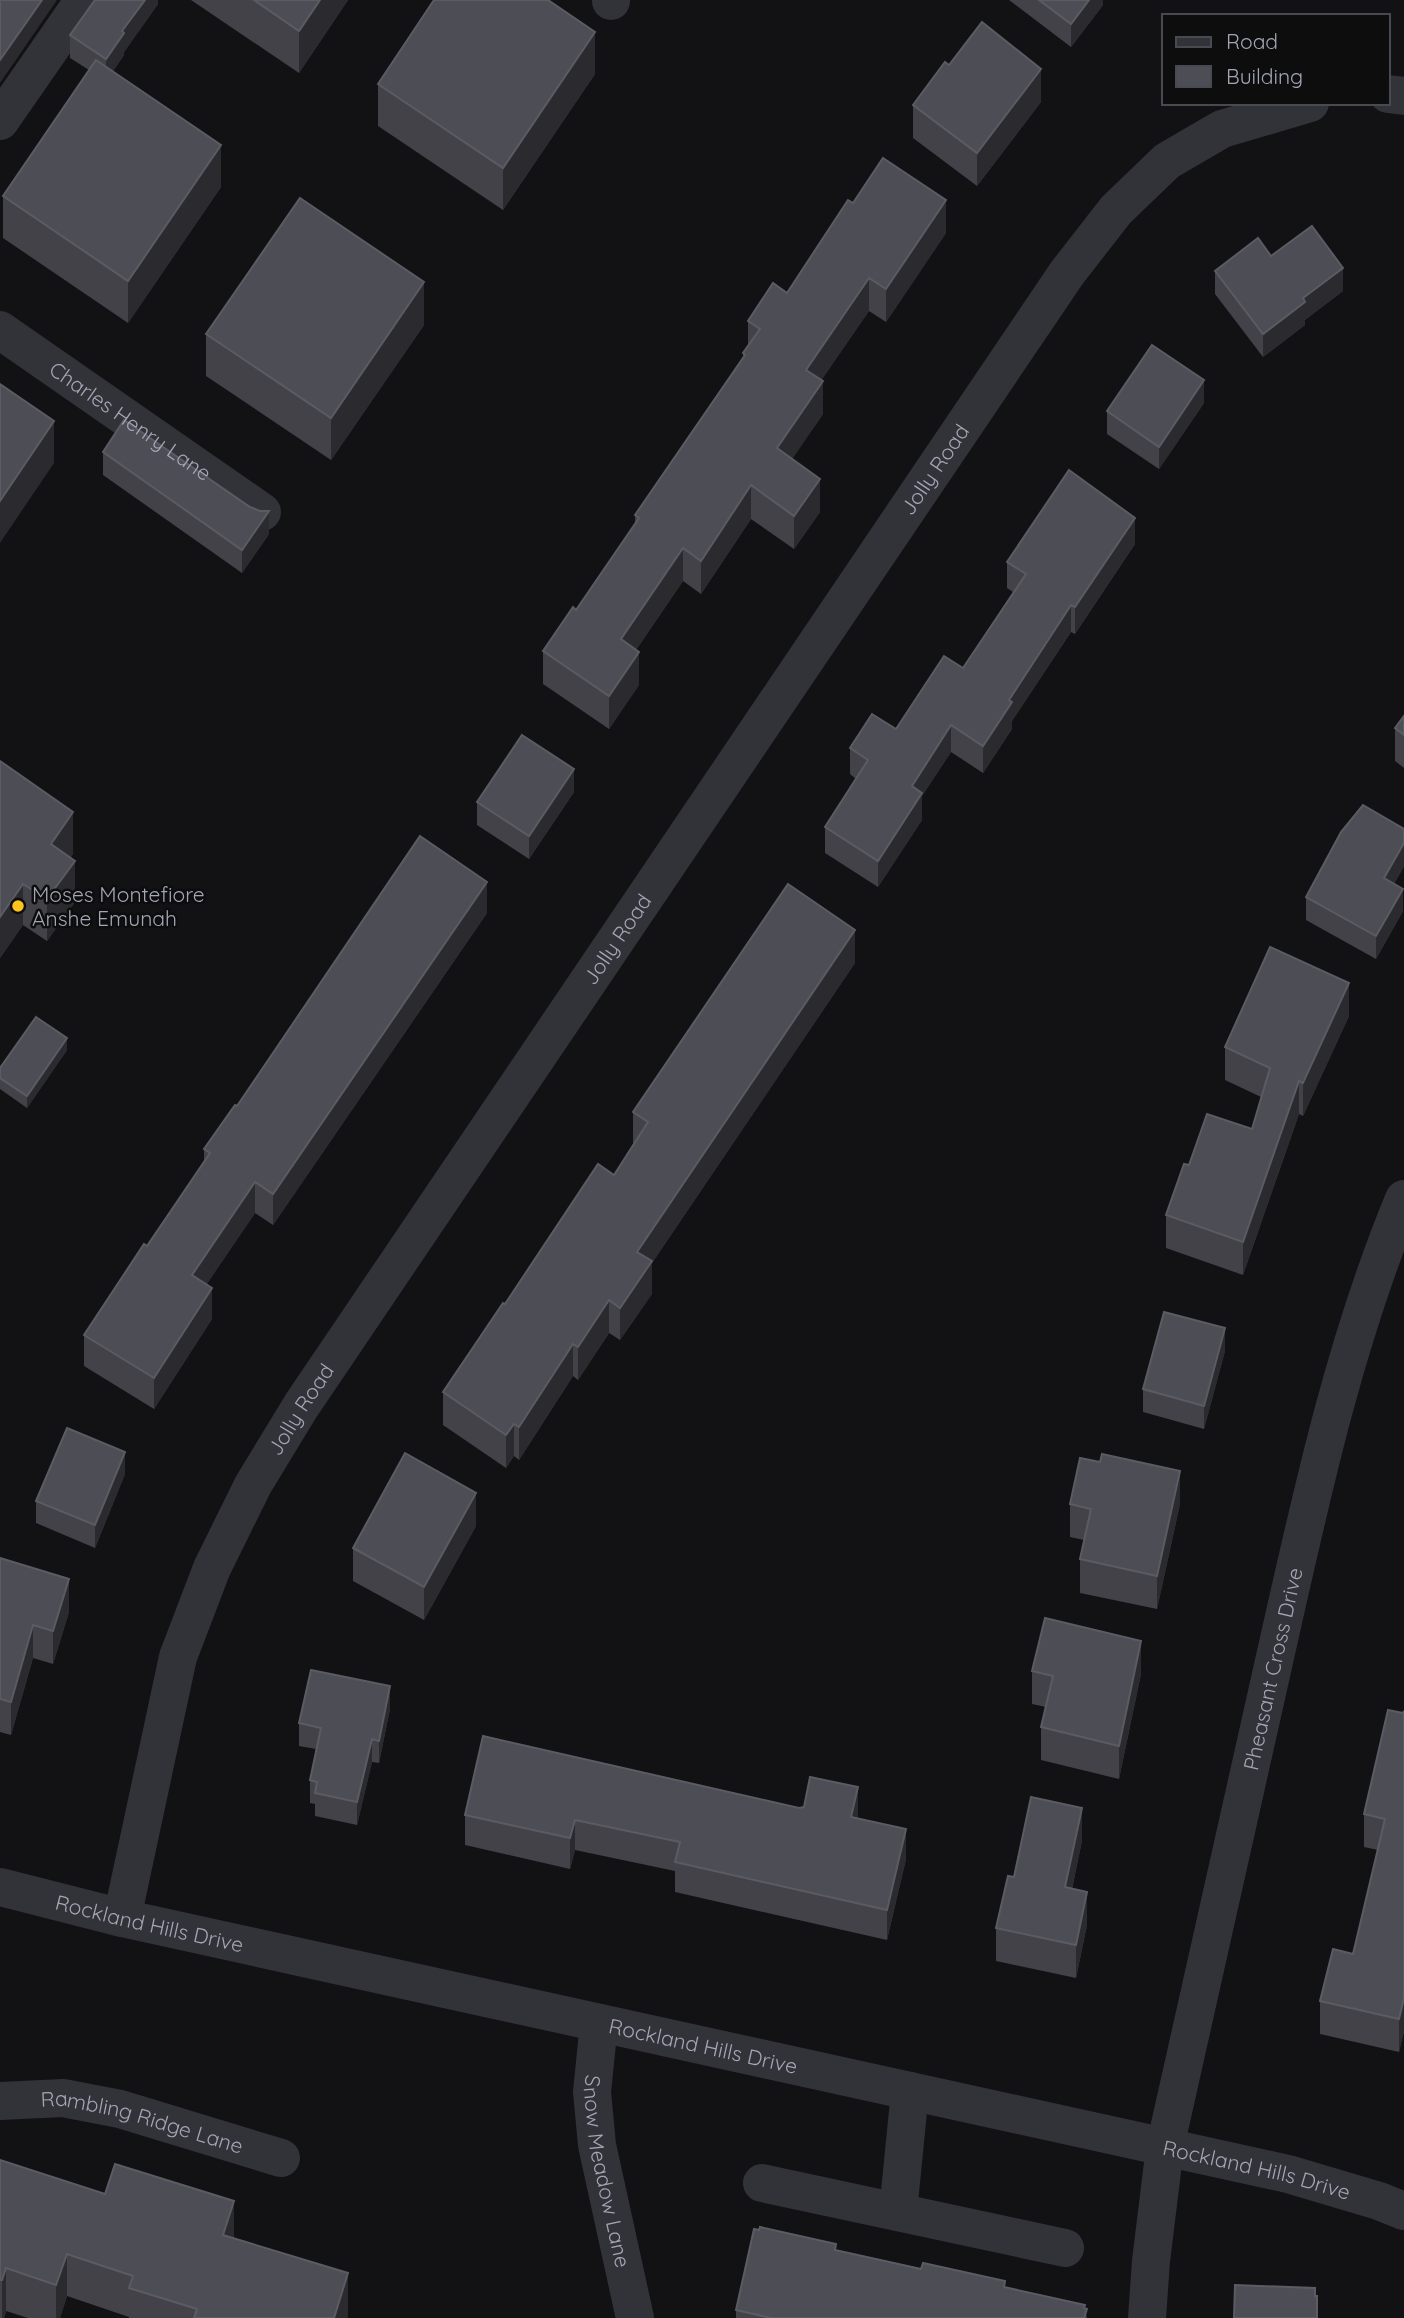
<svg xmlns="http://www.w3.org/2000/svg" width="1404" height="2318" viewBox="0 0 1404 2318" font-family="Quicksand,sans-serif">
	<rect width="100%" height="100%" fill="#121113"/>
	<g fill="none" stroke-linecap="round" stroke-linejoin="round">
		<g stroke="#323338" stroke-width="38">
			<polyline points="611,0 611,1"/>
			<polyline points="1388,94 1404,96"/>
			<polyline points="0,121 84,0"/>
			<path id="s1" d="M0 330 262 512"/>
			<path id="s2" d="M0 1887 122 1918 1288 2174 1379 2201 1404 2211"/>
			<path id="s3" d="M122 1918 178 1657 212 1568 253 1485 301 1406 1067 273 1116 210 1167 161 1222 129 1310 103"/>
			<path id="s4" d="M599 2023 592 2092 597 2145 635 2318"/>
			<path id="s5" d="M0 2101 63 2098 120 2109 281 2158"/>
			<polyline points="762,2183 1065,2248"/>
			<polyline points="898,2212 910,2091"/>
			<path id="s6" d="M1147 2318 1151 2261 1165 2147C1202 1983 1239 1820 1275 1657 1310 1502 1343 1346 1404 1199"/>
		</g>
	</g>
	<g fill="#434249">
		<polygon points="158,0 158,4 124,52 124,55 113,71 221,187 128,323 3,238 3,196 89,70 70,58 70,35"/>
		<polygon points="191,0 348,0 299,73"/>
		<polygon points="1009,0 1103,0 1103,5 1071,47"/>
		<polygon points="595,74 503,210 378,126 378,84"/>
		<polygon points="1041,102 977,186 913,138 913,105"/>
		<polygon points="853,203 946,233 886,322 869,311 821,380 823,414 792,459 820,512 794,549 751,519 701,594 683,581 636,650 639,685 609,729 543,684 543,651 576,610 635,524 635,515 743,359 743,353 748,346 748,321 787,293"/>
		<polygon points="1271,256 1343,291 1305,320 1305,325 1263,357 1215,294 1215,271"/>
		<polygon points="424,325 331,460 206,376 206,334"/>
		<polygon points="1204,403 1159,469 1107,434 1107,411"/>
		<polygon points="103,452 269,534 242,573 103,475"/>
		<polygon points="1135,544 1075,634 1071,632 1012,721 1012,729 983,773 951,752 922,796 922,820 878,887 825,853 825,827 856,779 850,774 850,748 896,729 963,668 1013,592 1007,588 1007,562"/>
		<polygon points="1404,716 1404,768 1395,761 1395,728"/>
		<polygon points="0,761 73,854 70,858 75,902 47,941 23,925 0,958"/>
		<polygon points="574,792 529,859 477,825 477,802"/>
		<polygon points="1404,829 1404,866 1394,884 1403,911 1376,959 1306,920 1306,897"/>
		<polygon points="487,913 273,1225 255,1213 206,1285 212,1319 154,1409 84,1366 84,1335 204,1163 204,1149 237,1106"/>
		<polygon points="855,963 652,1263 652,1294 620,1340 609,1333 578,1380 573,1376 519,1460 514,1456 506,1468 443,1425 443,1392 505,1304 614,1175 633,1145 633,1112"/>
		<polygon points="1349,1016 1303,1116 1299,1114 1243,1275 1166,1248 1166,1215 1252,1129 1261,1097 1225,1080 1225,1047"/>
		<polygon points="67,1050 27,1108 0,1089 0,1068"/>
		<polygon points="1225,1351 1204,1429 1143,1412 1143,1389"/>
		<polygon points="125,1474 95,1548 36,1523 36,1501"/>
		<polygon points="1070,1504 1180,1504 1157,1609 1080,1593 1080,1559 1084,1540 1070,1537"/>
		<polygon points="476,1526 424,1620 353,1581 353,1548"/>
		<polygon points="0,1558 69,1612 53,1664 33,1658 11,1735 0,1732"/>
		<polygon points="1032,1671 1141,1674 1119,1779 1041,1760 1041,1727 1046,1707 1032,1704"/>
		<polygon points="390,1709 379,1763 372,1762 357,1825 315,1816 315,1804 310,1803 310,1780 316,1749 299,1746 299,1723"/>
		<polygon points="1404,1711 1404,2031 1399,2052 1320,2034 1320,2001 1353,1954 1378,1850 1364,1847 1364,1814"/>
		<polygon points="799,1808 857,1818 906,1859 887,1940 675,1892 675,1871 575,1850 570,1869 465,1845 465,1815"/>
		<polygon points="1082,1841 1072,1889 1087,1925 1076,1978 996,1961 996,1928 1014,1877"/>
		<polygon points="0,2160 234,2238 348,2315 347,2318 129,2318 129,2317 67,2296 60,2318 28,2318 6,2311 4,2318 0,2318"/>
		<polygon points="836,2250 1005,2287 1085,2308 1087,2318 736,2318 736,2310"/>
	</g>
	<g fill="#2b2a2f">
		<polygon points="42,0 57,0 0,83 0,60"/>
		<polygon points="145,0 158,0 158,4 124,52 124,55 106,82 106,59 122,31"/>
		<polygon points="320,0 348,0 299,73 299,31"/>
		<polygon points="1089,0 1103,0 1103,5 1071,47 1071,24"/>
		<polygon points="595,32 595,74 503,210 503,168"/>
		<polygon points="1041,69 1041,102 977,186 977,153"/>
		<polygon points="221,145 221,187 128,323 128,281"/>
		<polygon points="946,200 946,233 886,322 886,289"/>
		<polygon points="1343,268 1343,291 1305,320 1305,325 1263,357 1263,334 1303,298"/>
		<polygon points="869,278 869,311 806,403 806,370"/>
		<polygon points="424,282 424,325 331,460 331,418"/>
		<polygon points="1204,380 1204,403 1159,469 1159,447"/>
		<polygon points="823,381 823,414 777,481 777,448"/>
		<polygon points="54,421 54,463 0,543 0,501"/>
		<polygon points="820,479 820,512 794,549 794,516"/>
		<polygon points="751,485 751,519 701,594 701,561"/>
		<polygon points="269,511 269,534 242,573 242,550"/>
		<polygon points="1135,518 1135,544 1075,634 1075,607"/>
		<polygon points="683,548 683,581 621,672 621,639"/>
		<polygon points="1071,605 1071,632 1012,721 1012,729 983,773 983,746 1009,700"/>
		<polygon points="639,652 639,685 609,729 609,696"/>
		<polygon points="951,725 951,752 922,796 922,820 878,887 878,861 912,786"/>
		<polygon points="574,769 574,792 529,859 529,836"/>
		<polygon points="73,812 73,854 51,886 51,844"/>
		<polygon points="1404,843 1404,866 1384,901 1384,878"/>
		<polygon points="75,861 75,902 47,941 47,899"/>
		<polygon points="487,882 487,913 273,1225 273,1194"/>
		<polygon points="23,884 23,925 0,958 0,917"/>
		<polygon points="1403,889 1403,911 1376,959 1376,936"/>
		<polygon points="855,930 855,963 652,1263 652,1294 620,1340 620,1308 637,1252"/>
		<polygon points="1349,983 1349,1016 1303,1116 1303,1083"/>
		<polygon points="67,1038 67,1050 27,1108 27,1096"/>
		<polygon points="1299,1081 1299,1114 1243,1275 1243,1242"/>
		<polygon points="255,1182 255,1213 192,1306 192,1275"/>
		<polygon points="212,1288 212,1319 154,1409 154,1378"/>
		<polygon points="609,1300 609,1333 578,1380 578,1347"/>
		<polygon points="1225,1328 1225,1351 1204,1429 1204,1406"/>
		<polygon points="573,1344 573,1376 519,1460 519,1427"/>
		<polygon points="514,1424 514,1456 506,1468 506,1435"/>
		<polygon points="125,1452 125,1474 95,1548 95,1525"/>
		<polygon points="1180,1471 1180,1504 1157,1609 1157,1576"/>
		<polygon points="476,1493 476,1526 424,1620 424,1587"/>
		<polygon points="69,1579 69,1612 53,1664 53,1631"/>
		<polygon points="33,1625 33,1658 11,1735 11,1702"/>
		<polygon points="1141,1641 1141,1674 1119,1779 1119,1746"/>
		<polygon points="390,1686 390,1709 379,1763 379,1741"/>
		<polygon points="372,1739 372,1762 357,1825 357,1802"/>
		<polygon points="858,1787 858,1817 851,1847 851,1817"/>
		<polygon points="1082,1808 1082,1841 1065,1920 1065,1887"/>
		<polygon points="575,1820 575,1850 570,1869 570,1838"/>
		<polygon points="906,1829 906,1859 887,1940 887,1910"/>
		<polygon points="1087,1892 1087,1925 1076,1978 1076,1945"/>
		<polygon points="1404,1998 1404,2031 1399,2052 1399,2019"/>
		<polygon points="234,2201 234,2244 223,2235"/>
		<polygon points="67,2254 67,2296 60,2318 56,2318 56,2285"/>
		<polygon points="6,2268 6,2311 4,2318 2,2318 2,2280"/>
		<polygon points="348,2273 348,2315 347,2318 334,2318"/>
	</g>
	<g fill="#4d4d55" stroke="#5b5b64" stroke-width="2">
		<polygon points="0,0 42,0 0,60"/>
		<polygon points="95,0 145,0 122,31 124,33 106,59 70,35"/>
		<polygon points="254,0 320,0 299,31"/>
		<polygon points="434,0 548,0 595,32 503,168 378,84"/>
		<polygon points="1039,0 1089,0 1071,24"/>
		<polygon points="982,22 1041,69 977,153 913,105 945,62 949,65"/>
		<polygon points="96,60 221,145 128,281 3,196"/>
		<polygon points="883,158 946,200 886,289 869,278 806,370 823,381 777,448 820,479 794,516 751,485 701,561 683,548 621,639 639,652 609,696 543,651 573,607 576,610 639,518 635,515 745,355 743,353 760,329 748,321 773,283 787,293 848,200 853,203"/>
		<polygon points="300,198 424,282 331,418 206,334"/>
		<polygon points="1312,226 1343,268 1303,298 1305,302 1263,334 1215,271 1258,238 1271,256"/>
		<polygon points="1152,345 1204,380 1159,447 1107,411"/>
		<polygon points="0,384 54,421 0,501"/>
		<polygon points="124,420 250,507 260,511 269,511 242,550 103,452"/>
		<polygon points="1069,470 1135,518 1075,607 1071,605 1009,700 1012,702 983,746 951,725 912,786 922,793 878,861 825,827 868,760 850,748 872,714 896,729 944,656 963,668 1026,574 1007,562"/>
		<polygon points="1404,716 1404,735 1395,728"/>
		<polygon points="522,735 574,769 529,836 477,802"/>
		<polygon points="0,761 73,812 51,844 75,861 47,899 23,884 0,917"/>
		<polygon points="1363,805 1404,829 1404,843 1384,878 1403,889 1376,936 1306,897 1341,832"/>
		<polygon points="420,836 487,882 273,1194 255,1182 192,1275 212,1288 154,1378 84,1335 144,1244 147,1246 210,1153 204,1149 235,1105 237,1106"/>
		<polygon points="788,884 855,930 637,1252 652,1261 620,1308 609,1300 578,1347 573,1344 519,1427 514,1424 506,1435 443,1392 503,1303 505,1304 598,1164 614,1175 648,1122 633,1112"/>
		<polygon points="1270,947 1349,983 1303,1083 1299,1081 1243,1242 1166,1215 1184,1164 1189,1165 1207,1114 1252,1129 1270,1068 1225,1047"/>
		<polygon points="36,1017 67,1038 27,1096 0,1078 0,1068"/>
		<polygon points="1164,1312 1225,1328 1204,1406 1143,1389"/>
		<polygon points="67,1428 125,1452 95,1525 36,1501"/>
		<polygon points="405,1453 476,1493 424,1587 353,1548"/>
		<polygon points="1102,1454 1180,1471 1157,1576 1080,1559 1091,1509 1070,1504 1080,1458 1100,1462"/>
		<polygon points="0,1558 69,1579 53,1631 33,1625 11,1702 0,1699"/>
		<polygon points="1045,1618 1141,1641 1119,1746 1041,1727 1053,1676 1032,1671"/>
		<polygon points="311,1670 390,1686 379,1741 372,1739 357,1802 315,1793 317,1782 310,1780 321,1728 299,1723"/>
		<polygon points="1388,1710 1403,1713 1404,1711 1404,1998 1399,2019 1320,2001 1333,1949 1353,1954 1385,1819 1364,1814"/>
		<polygon points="483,1736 799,1808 804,1807 810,1777 858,1787 851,1817 906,1829 887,1910 675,1862 680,1842 575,1820 570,1838 465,1815"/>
		<polygon points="1031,1797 1082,1808 1065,1887 1087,1892 1076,1945 996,1928 1008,1876 1014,1877"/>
		<polygon points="0,2160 105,2194 115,2164 234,2201 223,2235 348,2273 334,2318 194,2318 197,2309 129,2288 133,2276 67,2254 56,2285 6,2268 2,2280 0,2280"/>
		<polygon points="760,2227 836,2244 835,2250 921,2269 923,2263 1005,2281 1004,2287 1085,2305 1084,2308 1087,2309 1084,2318 771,2318 736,2310 754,2229 759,2230"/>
		<polygon points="1235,2285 1315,2288 1315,2296 1317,2296 1317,2318 1234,2318"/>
	</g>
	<circle fill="#fec31e" stroke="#0d0d0e" stroke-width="2.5" cx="18" cy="906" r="7"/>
	<g text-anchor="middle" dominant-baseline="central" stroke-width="5" stroke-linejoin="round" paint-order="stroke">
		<g font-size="21" fill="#a2a6b5" stroke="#0d0d0e">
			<text stroke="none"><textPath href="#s1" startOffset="159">Charles Henry Lane</textPath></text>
			<text stroke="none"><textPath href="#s3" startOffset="1678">Jolly Road</textPath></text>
			<text stroke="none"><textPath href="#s3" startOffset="1111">Jolly Road</textPath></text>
			<text stroke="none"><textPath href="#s3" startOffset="544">Jolly Road</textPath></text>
			<text stroke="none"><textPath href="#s6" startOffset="662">Pheasant Cross Drive</textPath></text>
			<text stroke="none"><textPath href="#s2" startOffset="154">Rockland Hills Drive</textPath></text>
			<text stroke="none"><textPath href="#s2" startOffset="721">Rockland Hills Drive</textPath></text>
			<text stroke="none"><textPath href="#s5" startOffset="145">Rambling Ridge Lane</textPath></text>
			<text stroke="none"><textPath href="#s2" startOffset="1288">Rockland Hills Drive</textPath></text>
			<text stroke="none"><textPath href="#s4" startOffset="150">Snow Meadow Lane</textPath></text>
		</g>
		<g font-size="21" fill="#a2a6b5" stroke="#0d0d0e" text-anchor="start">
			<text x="32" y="894">Moses Montefiore<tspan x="32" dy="24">Anshe Emunah</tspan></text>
		</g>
	</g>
	<rect x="1162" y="14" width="228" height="91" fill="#0d0d0e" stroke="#494a51" stroke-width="2"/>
	<rect x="1176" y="37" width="35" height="10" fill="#323338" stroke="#494a51" stroke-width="2"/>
	<text x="1226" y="49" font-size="21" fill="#a2a6b5">Road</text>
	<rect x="1176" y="66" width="35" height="21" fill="#4d4d55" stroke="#494a51" stroke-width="2"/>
	<text x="1226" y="84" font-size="21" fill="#a2a6b5">Building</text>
</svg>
